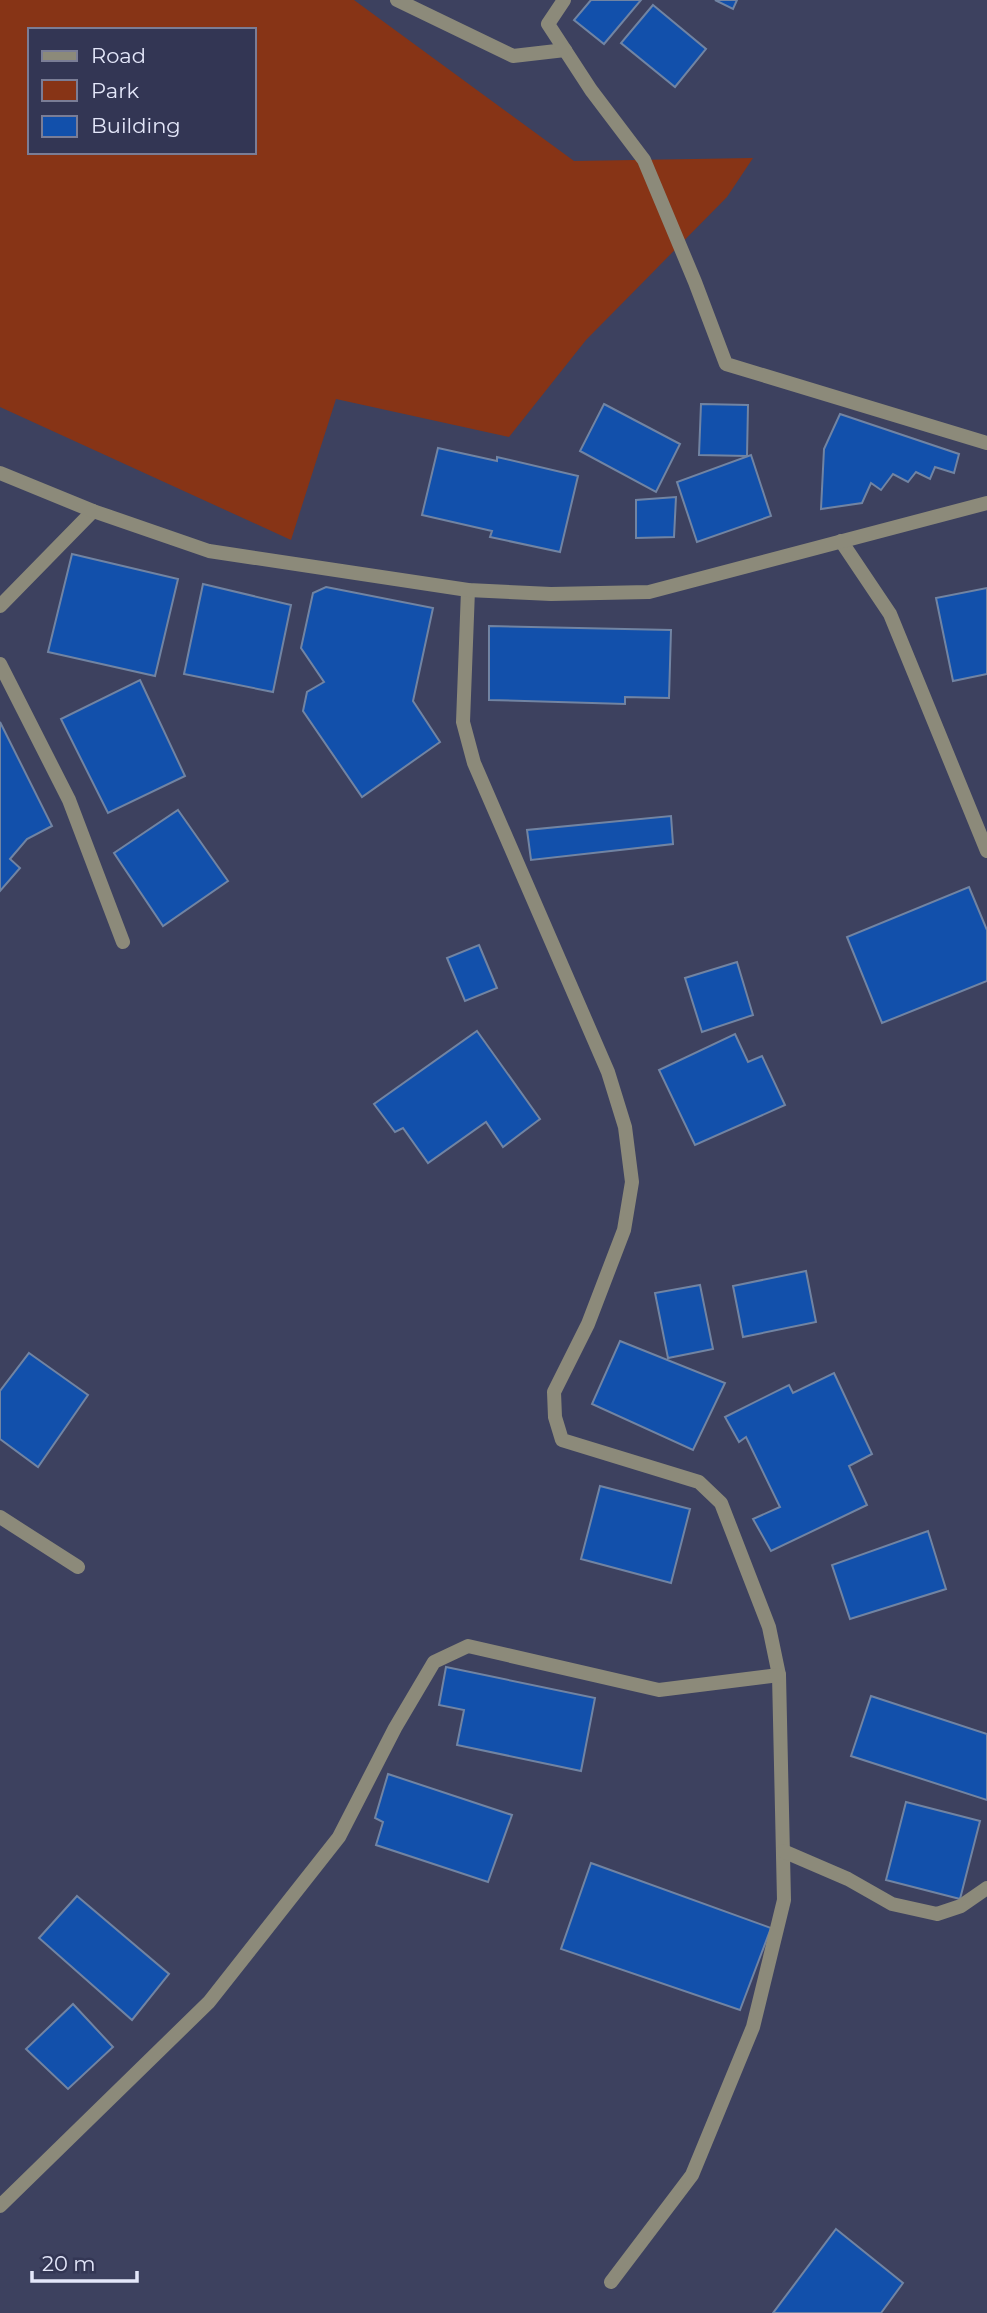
<svg xmlns="http://www.w3.org/2000/svg" width="987" height="2313" viewBox="0 0 987 2313" font-family="Montserrat,sans-serif">
	<rect width="100%" height="100%" fill="#3d415f"/>
	<path fill="#873416" fill-rule="evenodd" d="M0 0H354L574 161 753 158 727 197 586 340 509 437 336 399 291 540 0 407ZM30 30H254V152H30Z"/>
	<g fill="#1250ab" stroke="#7184a3" stroke-width="2">
		<polygon points="591,0 641,0 604,44 574,20"/>
		<polygon points="715,0 737,0 733,9"/>
		<polygon points="653,5 706,49 675,87 621,43"/>
		<polygon points="604,404 680,444 656,492 580,451"/>
		<polygon points="701,404 748,405 747,456 699,455"/>
		<polygon points="840,414 959,454 954,473 935,467 930,479 916,472 908,482 893,474 881,490 871,483 862,503 821,509 824,449"/>
		<polygon points="438,448 497,461 497,457 578,476 560,552 490,537 492,531 422,515"/>
		<polygon points="751,455 771,516 697,542 677,482"/>
		<polygon points="676,497 674,537 636,538 636,500"/>
		<polygon points="72,554 178,579 155,676 48,652"/>
		<polygon points="203,584 291,605 273,692 184,674"/>
		<polygon points="326,587 433,608 413,701 440,742 362,797 303,711 307,692 324,682 301,648 313,593"/>
		<polygon points="987,588 987,674 953,681 936,598"/>
		<polygon points="489,626 671,630 669,698 625,697 625,704 489,700"/>
		<polygon points="140,680 185,776 108,813 61,719"/>
		<polygon points="0,722 52,826 27,839 10,859 20,868 0,891"/>
		<polygon points="178,810 228,881 163,926 114,853"/>
		<polygon points="671,816 673,844 531,860 527,830"/>
		<polygon points="969,887 987,930 987,981 882,1023 847,937"/>
		<polygon points="479,945 497,988 465,1001 447,958"/>
		<polygon points="737,962 753,1015 702,1032 685,978"/>
		<polygon points="477,1031 540,1119 503,1147 486,1122 428,1163 403,1128 395,1132 374,1104"/>
		<polygon points="735,1034 748,1062 762,1056 785,1105 695,1145 659,1070"/>
		<polygon points="806,1271 816,1322 743,1337 733,1286"/>
		<polygon points="700,1285 713,1349 668,1358 655,1293"/>
		<polygon points="620,1341 725,1383 693,1450 592,1404"/>
		<polygon points="29,1353 88,1395 38,1467 0,1439 0,1391"/>
		<polygon points="834,1373 872,1454 849,1466 867,1505 771,1551 753,1519 780,1507 746,1437 739,1442 725,1417 789,1385 793,1393"/>
		<polygon points="600,1486 690,1509 671,1583 581,1559"/>
		<polygon points="928,1531 946,1589 850,1619 832,1565"/>
		<polygon points="446,1667 595,1698 581,1771 457,1745 464,1710 439,1705"/>
		<polygon points="871,1696 987,1734 987,1800 851,1756"/>
		<polygon points="388,1774 512,1815 488,1882 376,1845 383,1822 375,1818"/>
		<polygon points="906,1802 980,1821 960,1899 886,1880"/>
		<polygon points="591,1863 771,1928 740,2010 561,1949"/>
		<polygon points="77,1896 169,1974 132,2020 39,1938"/>
		<polygon points="73,2004 113,2047 68,2089 26,2049"/>
		<polygon points="836,2229 903,2283 881,2313 773,2313"/>
	</g>
	<g fill="none" stroke-linecap="round" stroke-linejoin="round">
		<g stroke="#8c8a7a" stroke-width="14">
			<polyline points="397,0 513,56 565,50"/>
			<polyline points="564,0 548,24 591,90 644,160 695,282 726,364 987,443"/>
			<polyline points="841,541 890,614 987,851"/>
			<polyline points="468,590 463,722 474,763 608,1072 625,1127 632,1182 624,1230 588,1324 554,1392 555,1417 562,1440 699,1482 721,1503 769,1627 779,1675 784,1900 753,2027 692,2175 611,2282"/>
			<polyline points="0,606 93,511"/>
			<polyline points="0,664 69,800 123,942"/>
			<polyline points="0,1517 78,1567"/>
			<polyline points="783,1851 848,1879 892,1904 937,1914 961,1906 987,1888"/>
			<polyline points="0,2206 209,2002 339,1837 395,1728 434,1662 468,1646 659,1690 779,1675"/>
		</g>
		<polyline stroke="#8c8a7a" stroke-width="14" points="0,473 93,511 209,551 468,590 551,594 649,592 987,503"/>
	</g>
	<rect x="28" y="28" width="228" height="126" fill="#333654" stroke="#7a7d96" stroke-width="2"/>
	<rect x="42" y="51" width="35" height="10" fill="#8c8a7a" stroke="#7a7d96" stroke-width="2"/>
	<text x="91" y="63" font-size="21" fill="#e4e7fa">Road</text>
	<rect x="42" y="80" width="35" height="21" fill="#873416" stroke="#7a7d96" stroke-width="2"/>
	<text x="91" y="98" font-size="21" fill="#e4e7fa">Park</text>
	<rect x="42" y="116" width="35" height="21" fill="#1250ab" stroke="#7a7d96" stroke-width="2"/>
	<text x="91" y="133" font-size="21" fill="#e4e7fa">Building</text>
	<path d="M32 2271v10h105v-10" fill="none" stroke="#e4e7fa" stroke-width="3.5"/>
	<text x="42" y="2271" font-size="21" fill="#e4e7fa" stroke="#333654" stroke-width="5" paint-order="stroke">20 m</text>
</svg>
